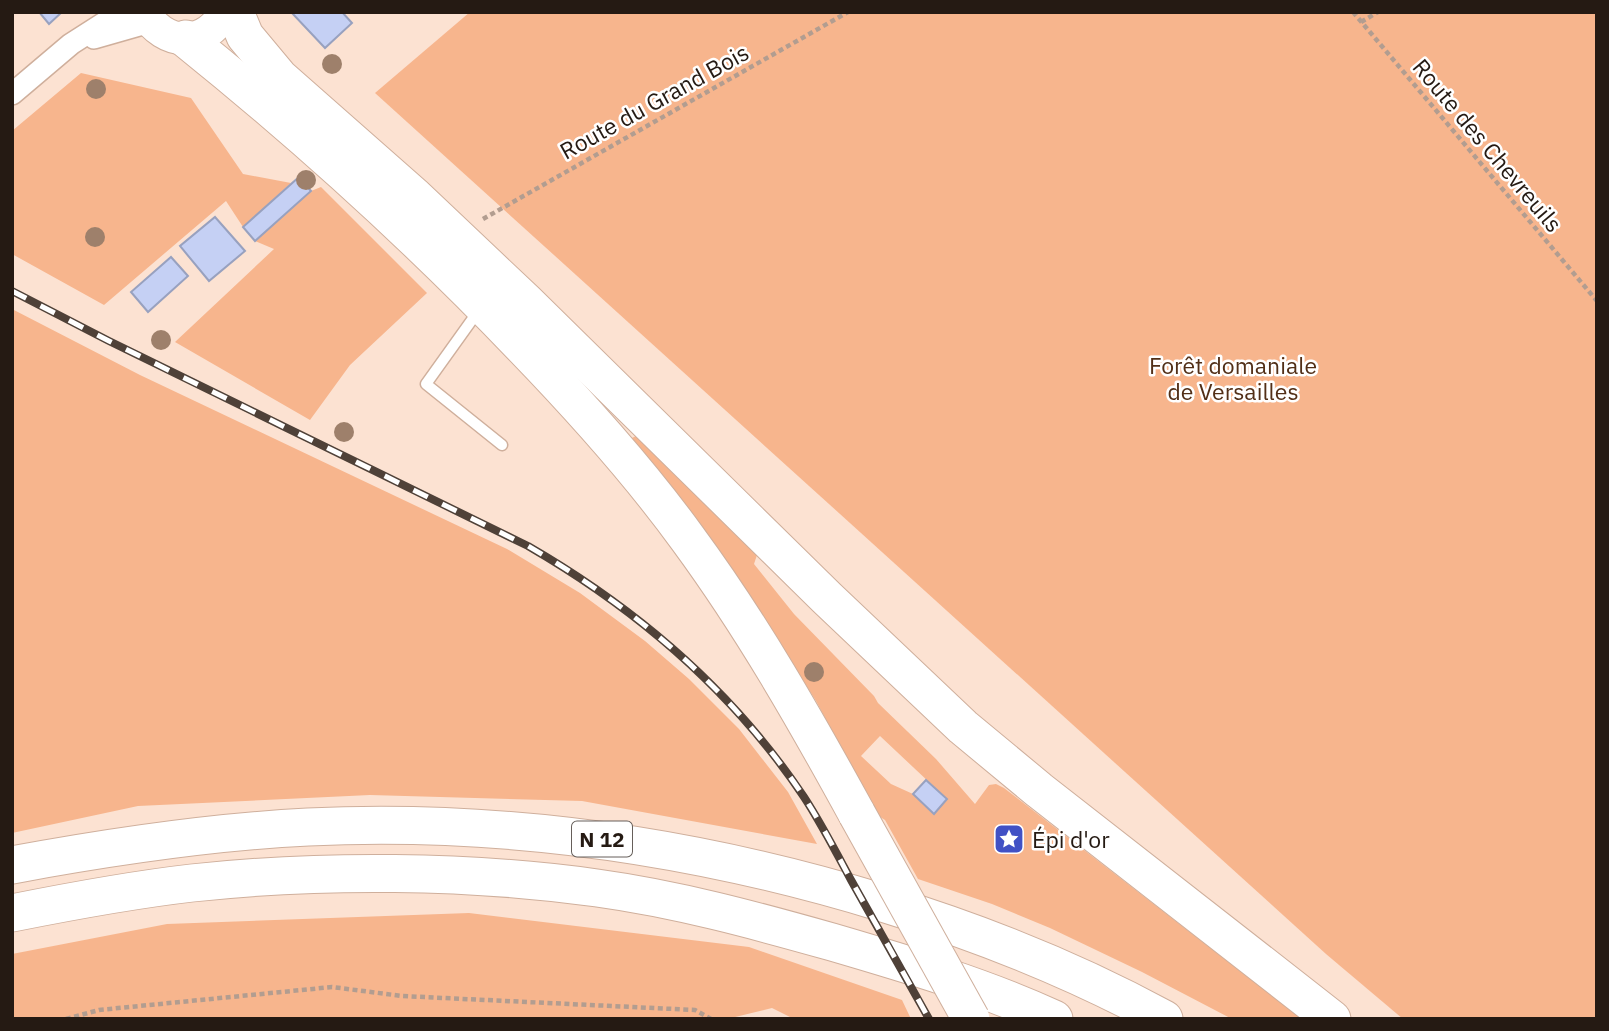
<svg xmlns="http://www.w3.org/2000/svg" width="1609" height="1031" viewBox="0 0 1609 1031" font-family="'IBM Plex Sans',sans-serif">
	<rect width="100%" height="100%" fill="#fce2d2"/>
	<g fill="#f7b58d" fill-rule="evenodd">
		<polygon points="470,12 1597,12 1597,1019 1403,1019 1326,954 375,93"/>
		<polygon points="81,73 191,98 243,174 291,183 243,227 226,201 104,305 12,254 12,131"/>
		<polygon points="321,187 427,293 350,365 310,420 175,342 274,249 255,241 311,191"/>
		<polygon points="12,309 140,375 507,549 580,593 645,641 689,679 739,729 788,792 817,844 582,801 370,795 138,806 12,833"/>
		<path d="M636 436 757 555 754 564 794 614 874 696 878 703 936 759 975 804 989 785 996 784 1004 788 1302 1019H1232L1142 972 1050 928 992 904 918 879 885 820 877 815 816 701 774 635 632 438ZM880 736 947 799 934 814 913 794 891 784 861 756Z"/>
		<polygon points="469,913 749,947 902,1000 911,1019 794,1019 772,1008 727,1019 12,1019 12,954 167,924"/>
	</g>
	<g fill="#c5d0f4" stroke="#98a1bf" stroke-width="2">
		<polygon points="39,12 62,12 49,24"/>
		<polygon points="291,12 342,12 352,23 325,48"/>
		<polygon points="299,177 311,191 255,241 243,227"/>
		<polygon points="215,217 245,251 209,281 180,246"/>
		<polygon points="171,257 188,276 148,312 131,292"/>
		<polygon points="926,780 947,799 934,814 913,794"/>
	</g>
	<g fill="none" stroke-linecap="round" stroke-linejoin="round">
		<g stroke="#cfaf9c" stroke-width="13">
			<polyline id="service" points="479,310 426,384 502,445"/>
		</g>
		<g stroke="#cfaf9c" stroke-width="24">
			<g id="minor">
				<polyline points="94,38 150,22"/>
				<polyline points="12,94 71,44 121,12"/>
			</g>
		</g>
		<g stroke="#cfaf9c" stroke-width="34">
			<path id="secondary" d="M144 12C165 47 205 48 225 12"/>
		</g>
		<g stroke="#cfaf9c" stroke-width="39">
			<g id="trunk">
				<polyline points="235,12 245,36 280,78 415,197 526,302 827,598 963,727 1039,790 1332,1019"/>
				<path d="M186 39C304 134 417 236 522 346 581 407 638 470 688 539 752 626 805 719 857 814"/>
				<path d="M12 865C109 847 209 832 308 827 503 818 697 846 883 903 981 933 1074 970 1164 1019"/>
				<path d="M12 913C72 901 131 890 192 883 321 869 468 870 597 888 677 899 754 920 832 942 907 964 982 986 1054 1019"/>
			</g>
		</g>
		<g stroke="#b29d90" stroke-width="4.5" stroke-dasharray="5 3.5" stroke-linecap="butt">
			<polyline points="1353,12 1597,301"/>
			<polyline points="1361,22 1378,12"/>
			<polyline points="483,219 848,12"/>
			<polyline points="66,1019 99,1010 332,987 402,996 695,1010 711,1019"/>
		</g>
		<use href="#service" stroke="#fff" stroke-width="10"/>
		<use href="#minor" stroke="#fff" stroke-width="21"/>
		<use href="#secondary" stroke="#fff" stroke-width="32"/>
		<use href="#trunk" stroke="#fff" stroke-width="37"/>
		<g stroke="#4f4138" stroke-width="8">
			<path id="rail" d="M12 291 109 341 528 546C637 609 733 691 804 797 821 823 836 852 851 880 877 926 903 972 929 1019"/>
		</g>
		<use href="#rail" stroke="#fff" stroke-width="5" stroke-dasharray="16" stroke-linecap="butt"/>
		<g stroke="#cfaf9c" stroke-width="39" stroke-linecap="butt">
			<polyline id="trunk-bridge" points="857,814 971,1019"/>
		</g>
		<use href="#trunk-bridge" stroke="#fff" stroke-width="37"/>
	</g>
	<g fill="#9e806b">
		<circle cx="332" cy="64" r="10"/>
		<circle cx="96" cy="89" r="10"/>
		<circle cx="306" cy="180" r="10"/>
		<circle cx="95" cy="237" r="10"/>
		<circle cx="161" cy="340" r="10"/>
		<circle cx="344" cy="432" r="10"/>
		<circle cx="814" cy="672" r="10"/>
	</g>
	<defs>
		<g id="sight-square" transform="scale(1.575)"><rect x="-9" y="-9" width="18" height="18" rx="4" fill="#4151c5" stroke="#fff"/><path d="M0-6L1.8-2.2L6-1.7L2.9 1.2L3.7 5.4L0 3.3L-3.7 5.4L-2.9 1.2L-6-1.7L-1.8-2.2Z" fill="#fff"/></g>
	</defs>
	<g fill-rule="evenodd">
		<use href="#sight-square" x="1009" y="839"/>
	</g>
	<g text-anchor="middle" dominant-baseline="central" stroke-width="5" stroke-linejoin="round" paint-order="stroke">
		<rect fill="#fff" stroke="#665f5a" stroke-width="2" x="572" y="821.5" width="60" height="35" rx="5"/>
		<g font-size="21" font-weight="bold" fill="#251a13">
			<text x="602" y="839">N 12</text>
		</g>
		<g font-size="23" fill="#251a13" stroke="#fff">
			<text transform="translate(654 101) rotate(-29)">Route du Grand Bois</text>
			<text transform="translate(1488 145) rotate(50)">Route des Chevreuils</text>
		</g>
		<g font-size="23" fill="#522f17" stroke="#fff">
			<text x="1233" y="365">Forêt domaniale<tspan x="1233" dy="26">de Versailles</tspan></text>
		</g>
		<g font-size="23" fill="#251a13" stroke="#fff" text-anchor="start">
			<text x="1032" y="839">Épi d'or</text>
		</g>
	</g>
	<rect width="1609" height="1031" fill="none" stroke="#251a13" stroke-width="28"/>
</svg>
